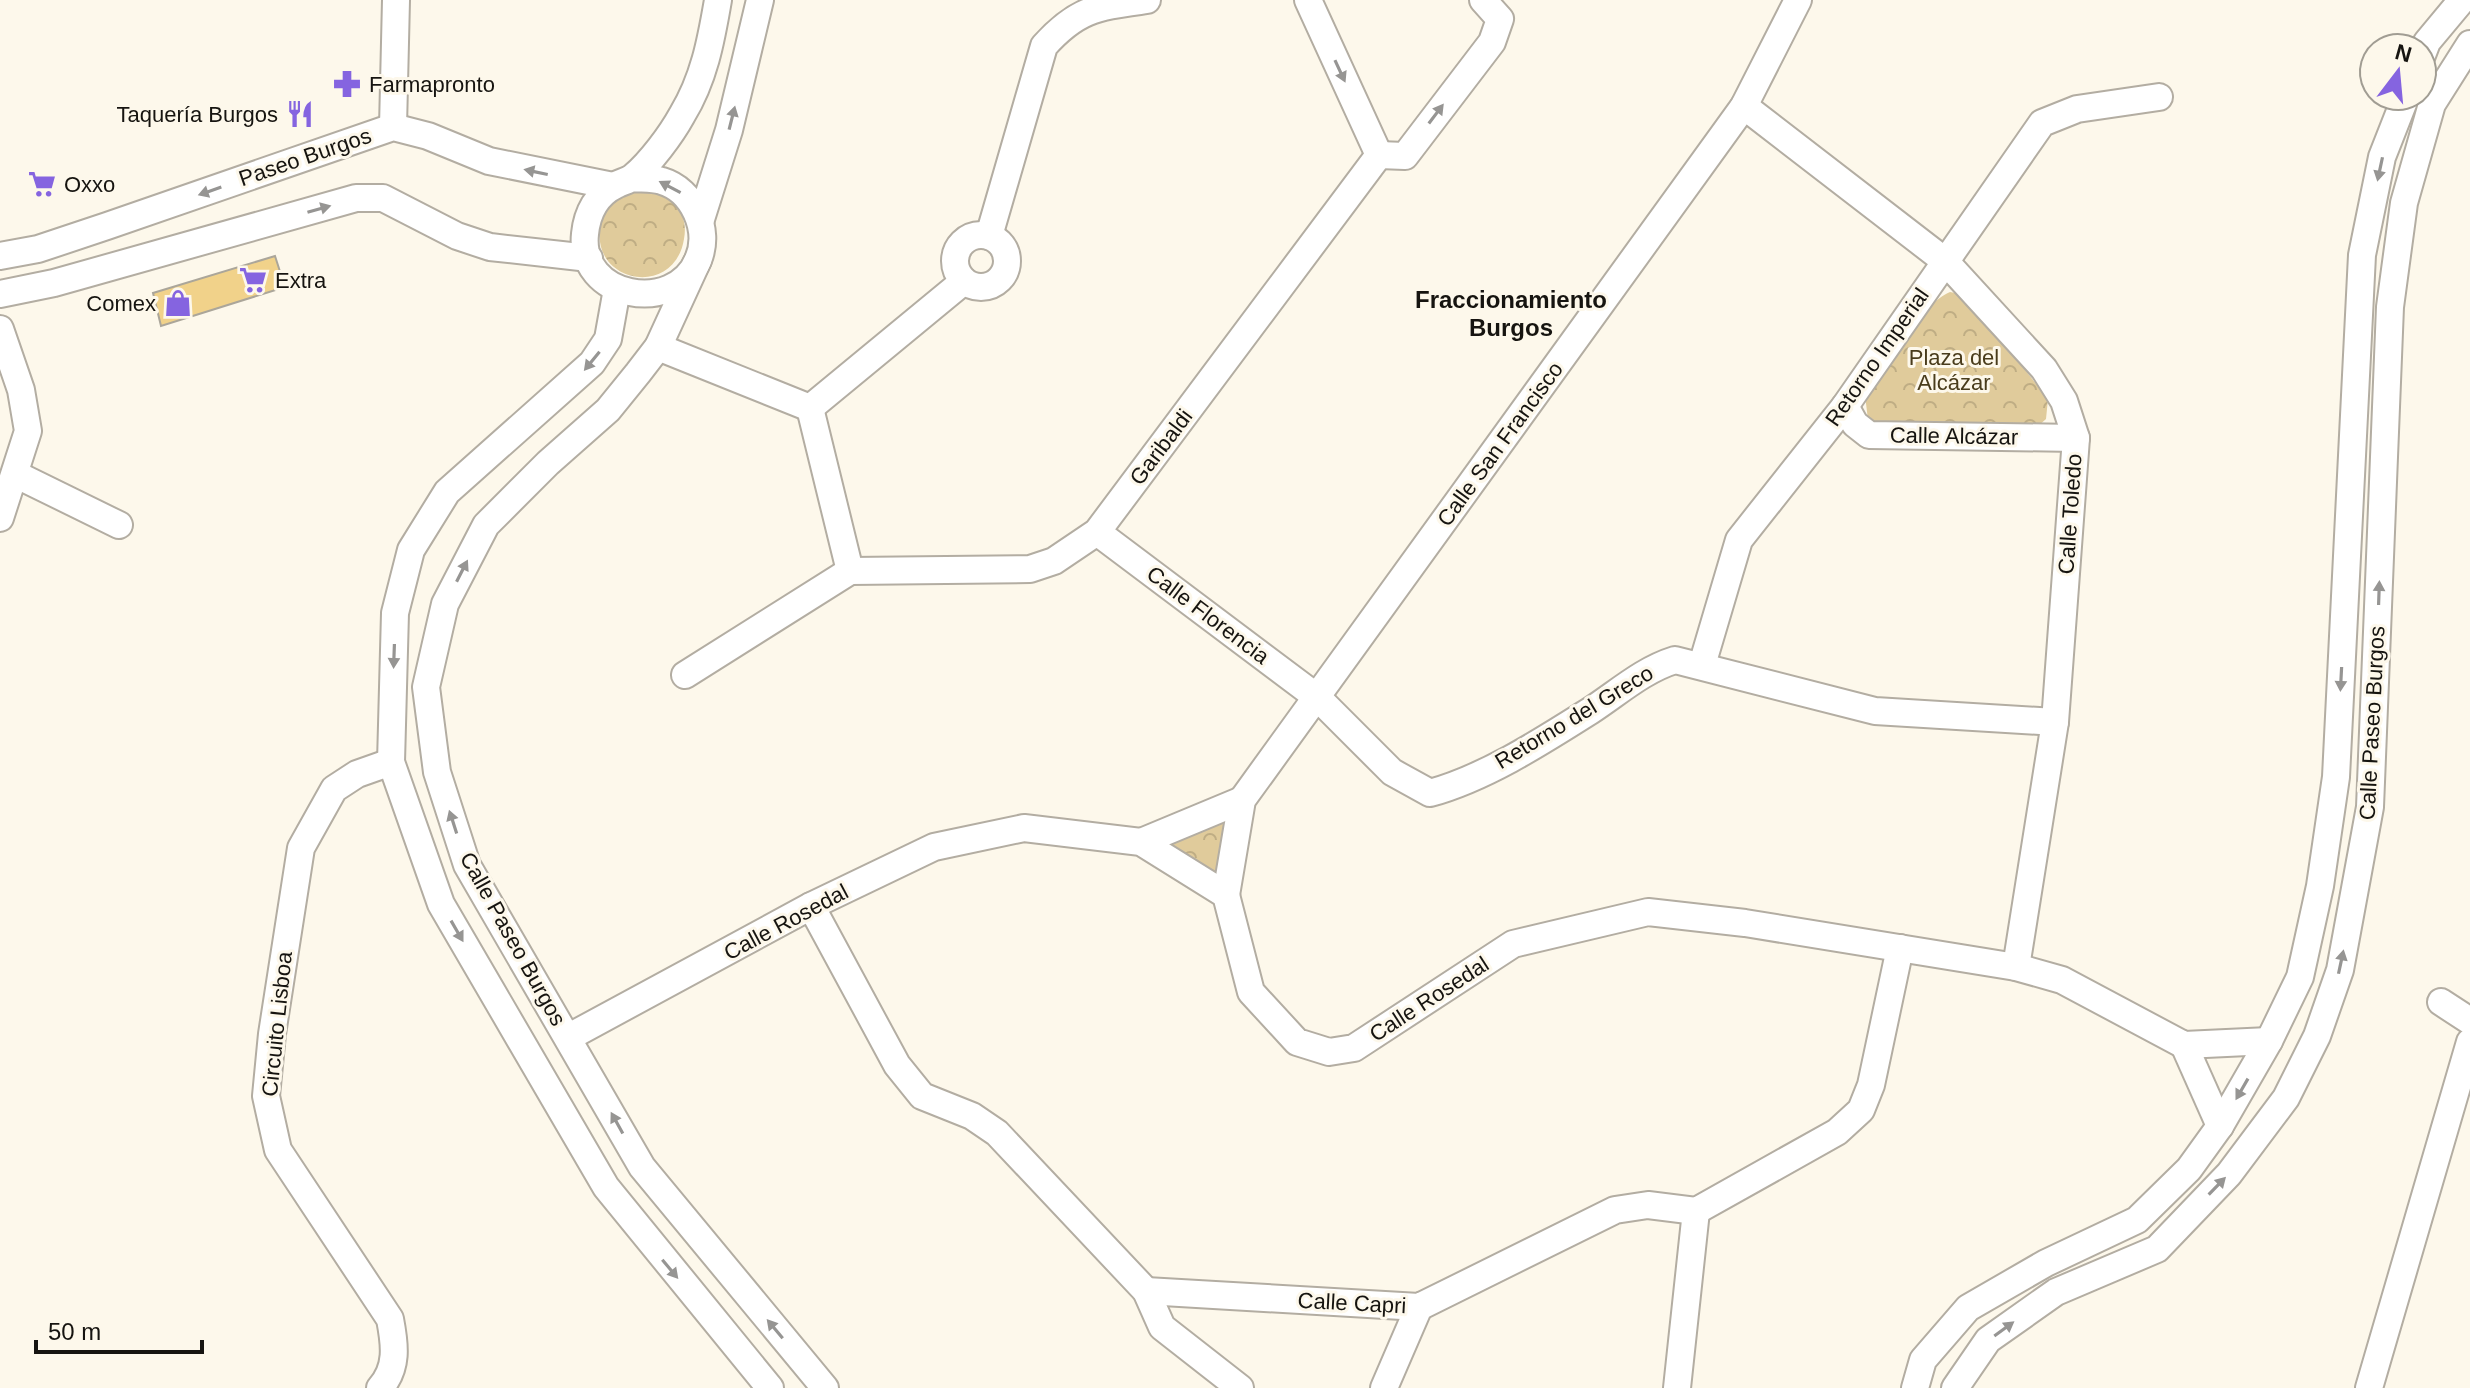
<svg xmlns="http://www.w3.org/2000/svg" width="2470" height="1388" viewBox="0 0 2470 1388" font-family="Arial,sans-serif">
	<defs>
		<pattern id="park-crowns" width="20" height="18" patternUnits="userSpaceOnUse" patternTransform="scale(2)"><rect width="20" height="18" fill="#e0cb9b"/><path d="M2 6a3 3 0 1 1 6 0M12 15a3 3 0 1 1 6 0" fill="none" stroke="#bfad84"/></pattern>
	</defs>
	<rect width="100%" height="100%" fill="#fdf8eb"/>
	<g fill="url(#park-crowns)">
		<path d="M651 186C672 200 689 211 684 239 673 308 563 277 612 197Z"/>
		<path d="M1950 292 1966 295 2048 399 2046 419 2037 427 1878 430 1868 420 1865 395C1884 369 1922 303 1950 292Z"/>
		<polygon points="1224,816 1225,884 1170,844"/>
	</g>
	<polygon fill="#f1d28a" stroke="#aba69a" stroke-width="2" points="275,256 285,287 161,326 153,293"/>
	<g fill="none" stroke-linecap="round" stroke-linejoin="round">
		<g stroke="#b3ada2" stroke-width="30">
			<g id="minor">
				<polyline points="1308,0 1379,155"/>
				<polyline points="2422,55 2427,42 2462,0"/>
				<polyline points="1744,106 1945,261 2044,369 2064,401 2076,438 2055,722 2016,967"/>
				<polyline points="393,127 396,0"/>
				<polyline points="1379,155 1405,156 1492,42 1500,19 1483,0"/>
				<path d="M632 178C641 179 653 178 662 181 693 190 711 230 698 260 674 316 578 298 585 234 587 213 597 194 616 185 621 182 628 181 633 177 650 163 671 135 682 115 704 79 711 41 718 0"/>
				<polyline points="701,219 729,130 760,0"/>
				<circle cx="981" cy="261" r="26"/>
				<path d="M989 236 1044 46C1078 8 1098 7 1147 0"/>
				<polyline points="0,256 38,249 107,226 393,127 428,136 489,161 613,186"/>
				<polyline points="698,260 658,347 638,373 608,410 548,463 486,525 445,604 426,687 437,772 467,865 642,1167 825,1388"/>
				<polyline points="617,289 608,339 592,363 447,492 411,550 395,613 391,762 441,904 606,1187 770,1388"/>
				<polyline points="0,294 54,283 356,198 383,198 457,236 490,247 589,258"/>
				<polyline points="0,329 21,390 28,431 0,518"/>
				<polyline points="658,347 810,408"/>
				<polyline points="1845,406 1855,424 1869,435 2076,438"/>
				<polyline points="810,408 964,281"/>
				<polyline points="810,408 850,571"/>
				<polyline points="15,474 119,525"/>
				<path d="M1097 532 1318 698 1392 772 1430 793C1485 778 1541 742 1590 711 1619 692 1643 670 1675 660L1875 711 2055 722"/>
				<polyline points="850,571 1030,569 1054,561 1097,532 1379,155"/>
				<polyline points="1702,665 1739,540 1845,406 2042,123 2077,109 2159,97"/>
				<polyline points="685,675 850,571"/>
				<polyline points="1141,842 1242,800"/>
				<polyline points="1226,895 1242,800 1744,106 1798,0"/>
				<polyline points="811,906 897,1065 922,1096 972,1116 997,1133 1146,1291 1162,1327 1240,1388"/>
				<polyline points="2441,1002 2470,1021"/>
				<polyline points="569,1037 811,906 934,847 1024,828 1141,842 1226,895 1251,992 1297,1042 1329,1052 1354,1048 1513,944 1648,912 1745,923 2016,967 2062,980 2184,1045 2269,1041"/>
				<polyline points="2184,1045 2220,1126"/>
				<polyline points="1146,1291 1419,1307 1615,1210 1648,1205 1696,1211 1837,1132 1861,1110 1871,1085 1900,948"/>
				<path d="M380 1388C398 1368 395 1345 390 1319L278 1150 266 1096 272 1034 301 848 334 789 357 774 391 762"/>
				<polyline points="1384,1388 1419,1307"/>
				<polyline points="1677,1388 1696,1211"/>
				<polyline points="1915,1388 1923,1360 1968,1308 2046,1263 2137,1220 2189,1169 2220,1126 2269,1041 2300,977 2320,886 2336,777 2362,255 2382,157 2406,96"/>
				<polyline points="1955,1388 1988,1340 2056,1292 2157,1249 2229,1174 2286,1098 2317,1036 2340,970 2370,807 2390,307 2404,203 2432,104 2470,44"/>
				<polyline points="2369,1388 2470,1042"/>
			</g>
		</g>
		<use href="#minor" stroke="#fff" stroke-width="26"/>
	</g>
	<defs><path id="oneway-solid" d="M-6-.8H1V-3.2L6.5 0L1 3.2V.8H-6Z" transform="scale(2)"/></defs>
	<g fill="#969593">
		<use href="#oneway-solid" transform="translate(1340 71) rotate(65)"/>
		<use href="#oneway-solid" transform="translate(1436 114) rotate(-53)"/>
		<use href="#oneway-solid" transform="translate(732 118) rotate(-76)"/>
		<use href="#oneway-solid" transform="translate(2380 169) rotate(102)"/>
		<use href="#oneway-solid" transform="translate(536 172) rotate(-168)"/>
		<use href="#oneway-solid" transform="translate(670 187) rotate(-152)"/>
		<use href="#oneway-solid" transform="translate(210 191) rotate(161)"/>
		<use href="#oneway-solid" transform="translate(319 209) rotate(-16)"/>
		<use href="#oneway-solid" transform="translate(592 361) rotate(129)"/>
		<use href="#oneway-solid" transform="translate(462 571) rotate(-63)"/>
		<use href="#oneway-solid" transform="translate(2379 593) rotate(-88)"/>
		<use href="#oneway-solid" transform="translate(394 656) rotate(92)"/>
		<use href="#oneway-solid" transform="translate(2341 679) rotate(93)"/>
		<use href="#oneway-solid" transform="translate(453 822) rotate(-108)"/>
		<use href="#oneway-solid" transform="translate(457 931) rotate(60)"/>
		<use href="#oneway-solid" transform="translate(2341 962) rotate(-78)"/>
		<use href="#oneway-solid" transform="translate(2242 1089) rotate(120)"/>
		<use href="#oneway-solid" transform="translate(617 1123) rotate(-119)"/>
		<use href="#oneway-solid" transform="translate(2217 1186) rotate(-46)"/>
		<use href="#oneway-solid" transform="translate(670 1269) rotate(50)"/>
		<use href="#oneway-solid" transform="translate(775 1329) rotate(-130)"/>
		<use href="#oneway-solid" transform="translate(2004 1329) rotate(-36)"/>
	</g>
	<defs>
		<g id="pharmacy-bare" transform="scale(2.16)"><path d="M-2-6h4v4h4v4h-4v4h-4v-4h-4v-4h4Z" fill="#8564e0" stroke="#fdf8eb" stroke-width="2.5" paint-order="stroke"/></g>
		<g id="restaurant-bare" transform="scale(2.16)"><path d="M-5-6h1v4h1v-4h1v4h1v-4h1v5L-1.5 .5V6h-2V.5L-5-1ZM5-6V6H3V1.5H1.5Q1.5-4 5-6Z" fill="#8564e0" stroke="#fdf8eb" stroke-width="2.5" paint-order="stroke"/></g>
		<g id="supermarket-bare" transform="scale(2.16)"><path d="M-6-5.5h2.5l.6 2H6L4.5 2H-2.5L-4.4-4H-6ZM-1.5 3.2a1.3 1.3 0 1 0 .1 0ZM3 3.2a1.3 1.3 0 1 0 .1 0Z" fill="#8564e0" stroke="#fdf8eb" stroke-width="2.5" paint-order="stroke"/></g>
		<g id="shop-bare" transform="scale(2.16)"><path d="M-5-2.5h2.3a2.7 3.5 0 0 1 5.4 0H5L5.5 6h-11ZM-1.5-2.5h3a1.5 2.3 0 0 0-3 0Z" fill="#8564e0" stroke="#fdf8eb" stroke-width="2.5" paint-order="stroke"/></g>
	</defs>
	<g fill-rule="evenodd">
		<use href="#pharmacy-bare" x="347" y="84"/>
		<use href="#restaurant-bare" x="300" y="114"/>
		<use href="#supermarket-bare" x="42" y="184"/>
		<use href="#supermarket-bare" x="253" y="280"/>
		<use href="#shop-bare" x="178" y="303"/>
	</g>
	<g text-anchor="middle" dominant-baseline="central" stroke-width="6" stroke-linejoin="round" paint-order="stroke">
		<g font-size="22" fill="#161410" stroke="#fdf8eb" text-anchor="start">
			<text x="369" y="84">Farmapronto</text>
			<text x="278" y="114" text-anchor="end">Taquería Burgos</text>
			<text x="64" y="184">Oxxo</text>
			<text x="275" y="280">Extra</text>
			<text x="156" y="303" text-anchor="end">Comex</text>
		</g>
		<g font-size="22" fill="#161410" stroke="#fdf8eb">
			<text transform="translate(305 157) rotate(-19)">Paseo Burgos</text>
			<text transform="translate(1877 357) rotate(-55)">Retorno Imperial</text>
			<text transform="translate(1954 436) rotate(1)">Calle Alcázar</text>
			<text transform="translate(1500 444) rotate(-54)">Calle San Francisco</text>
			<text transform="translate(1161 447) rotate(-53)">Garibaldi</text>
			<text transform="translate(2070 514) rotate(-86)">Calle Toledo</text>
			<text transform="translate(1208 615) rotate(37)">Calle Florencia</text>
			<text transform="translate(1574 717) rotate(-31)">Retorno del Greco</text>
			<text transform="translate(2372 723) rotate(-87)">Calle Paseo Burgos</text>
			<text transform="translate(786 922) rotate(-28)">Calle Rosedal</text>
			<text transform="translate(513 939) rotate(61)">Calle Paseo Burgos</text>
			<text transform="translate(1429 999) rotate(-33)">Calle Rosedal</text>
			<text transform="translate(277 1024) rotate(-84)">Circuito Lisboa</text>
			<text transform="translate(1352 1303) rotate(3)">Calle Capri</text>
		</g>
		<g font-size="22" fill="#493c1c" stroke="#fdf8eb">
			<text x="1954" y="357">Plaza del<tspan x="1954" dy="25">Alcázar</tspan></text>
		</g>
		<g font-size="24" font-weight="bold" fill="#161410" stroke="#fdf8eb">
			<text x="1511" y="299">Fraccionamiento<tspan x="1511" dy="28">Burgos</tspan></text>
		</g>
	</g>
	<g transform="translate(2398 72) rotate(16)"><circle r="38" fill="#fdf8eb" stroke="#a19d93" stroke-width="2"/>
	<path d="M0-6L14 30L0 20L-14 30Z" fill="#8564e0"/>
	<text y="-12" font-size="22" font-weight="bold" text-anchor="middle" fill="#161410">N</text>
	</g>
	<path d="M36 1340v12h166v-12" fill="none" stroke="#161410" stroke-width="4"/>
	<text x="48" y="1340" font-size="24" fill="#161410" stroke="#fdf8eb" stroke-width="6" paint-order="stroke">50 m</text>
</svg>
